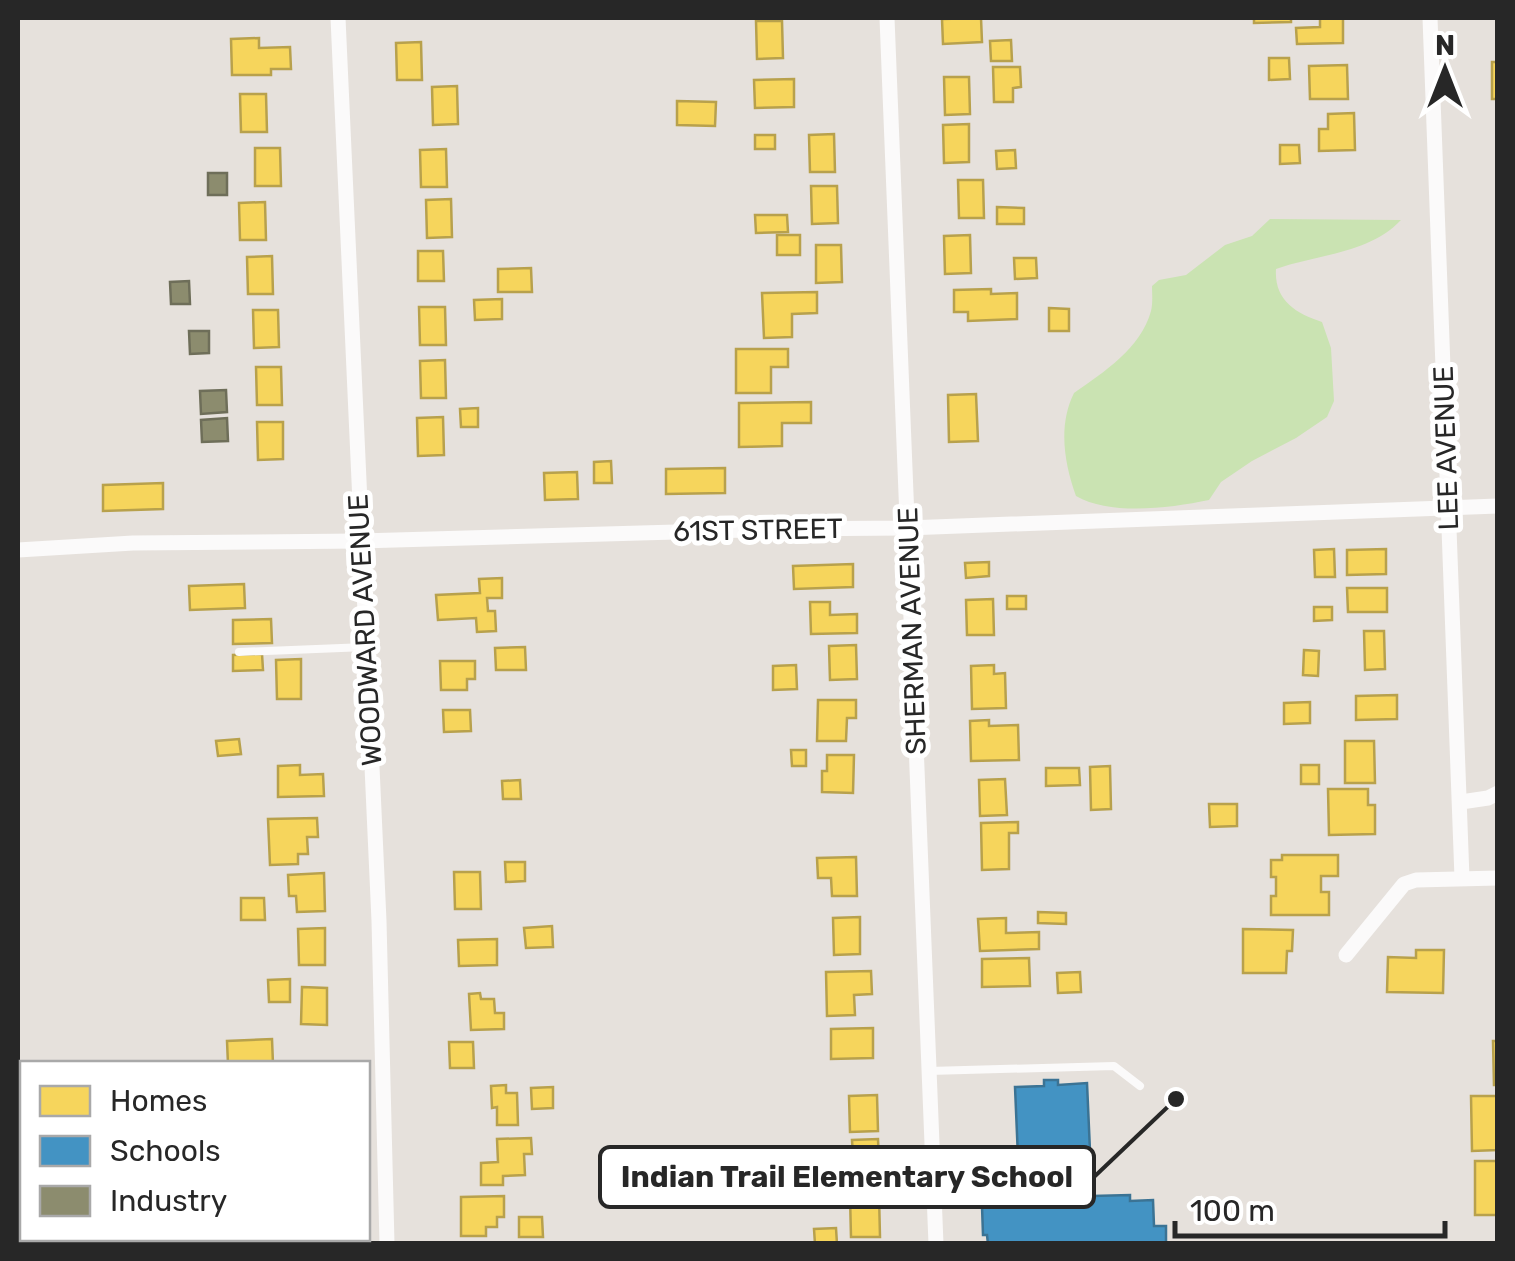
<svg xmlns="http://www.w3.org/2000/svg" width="1515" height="1261" viewBox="0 0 1515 1261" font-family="Rubik,sans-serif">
	<rect width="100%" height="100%" fill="#e6e1dc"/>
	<path fill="#cae3b2" d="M1270 219 1401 220C1369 254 1318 254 1276 269 1274 300 1295 313 1322 322L1331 348 1334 401 1327 417 1296 438 1252 461 1221 482 1209 500C1170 508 1111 516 1076 496 1064 463 1058 425 1074 393 1104 372 1141 348 1151 311 1153 303 1152 294 1152 286L1159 280 1186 275 1225 245 1252 236Z"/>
	<g fill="#f6d55c" stroke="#b8a14c" stroke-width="2.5">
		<polygon points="981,18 982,42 943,44 942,19"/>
		<polygon points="1254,18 1291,18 1291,22 1254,23"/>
		<polygon points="1320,18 1343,18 1343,43 1297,44 1296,28 1320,27"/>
		<polygon points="756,21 782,21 783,58 757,59"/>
		<polygon points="259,38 259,48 290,47 291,69 271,69 271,75 232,75 231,39"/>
		<polygon points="1011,40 1012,61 991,61 990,41"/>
		<polygon points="421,42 422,80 397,80 396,43"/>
		<polygon points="1269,58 1289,58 1290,79 1269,80"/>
		<rect x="1492" y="62" width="6" height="37"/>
		<polygon points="1347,65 1348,99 1310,99 1309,66"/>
		<polygon points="993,67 1020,67 1021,87 1013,88 1013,102 994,102"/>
		<polygon points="944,77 969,77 970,114 945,115"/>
		<polygon points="794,79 794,107 755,108 754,80"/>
		<polygon points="457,86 458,124 433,125 432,87"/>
		<polygon points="240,94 266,94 267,132 241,132"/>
		<polygon points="677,101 716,102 715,126 677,125"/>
		<polygon points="1354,113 1355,150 1319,151 1319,129 1328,129 1328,114"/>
		<polygon points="969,124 969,162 944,163 943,125"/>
		<polygon points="834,134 835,172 810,172 809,135"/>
		<rect x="755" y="135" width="20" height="14"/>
		<polygon points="1280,145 1299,145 1300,163 1280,164"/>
		<polygon points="255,148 280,148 281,186 255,186"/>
		<polygon points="446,149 447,187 421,187 420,150"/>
		<polygon points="1015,150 1016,168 997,169 996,151"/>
		<polygon points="958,180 983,180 984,218 959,218"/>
		<polygon points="811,186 837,186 838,223 812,224"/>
		<polygon points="451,199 452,237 427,238 426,200"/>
		<polygon points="265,202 266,240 240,240 239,203"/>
		<polygon points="997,207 1024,208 1024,224 997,224"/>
		<polygon points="755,215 787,215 788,232 756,233"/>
		<rect x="777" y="235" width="23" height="20"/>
		<polygon points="970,235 971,273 945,274 944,236"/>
		<polygon points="816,245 841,245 842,282 816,283"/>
		<polygon points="418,251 443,251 444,281 418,281"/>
		<polygon points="272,256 273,294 248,294 247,257"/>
		<polygon points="1014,258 1036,258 1037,278 1015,279"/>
		<polygon points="531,268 532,292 498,292 498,269"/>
		<polygon points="991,289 991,294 1017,293 1017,319 968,321 968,312 954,312 954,290"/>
		<polygon points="817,292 817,313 792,314 792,337 764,338 762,293"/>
		<polygon points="502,299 502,319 475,320 474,300"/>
		<polygon points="419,307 445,307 446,345 420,345"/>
		<polygon points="1049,308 1069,309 1069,331 1049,331"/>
		<polygon points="253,310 278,310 279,347 254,348"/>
		<polygon points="736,349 788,349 788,367 771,367 771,393 736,393"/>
		<polygon points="445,360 446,398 421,398 420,361"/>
		<polygon points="256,367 281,367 282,405 257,405"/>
		<polygon points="976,394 978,441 949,442 948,395"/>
		<polygon points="811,402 811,423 782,423 782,446 739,447 739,403"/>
		<polygon points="478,408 478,427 461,427 460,409"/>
		<polygon points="443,417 444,455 418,456 417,418"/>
		<polygon points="257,422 283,422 283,459 258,460"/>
		<polygon points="611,461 612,483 594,483 594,462"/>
		<polygon points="725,468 725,493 666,494 666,469"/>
		<polygon points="577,472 578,499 545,500 544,473"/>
		<polygon points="163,483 163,509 103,511 103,485"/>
		<polygon points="1334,549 1335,577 1315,577 1314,550"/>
		<polygon points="1386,549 1386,574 1347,575 1347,550"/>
		<polygon points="989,562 989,576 966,578 965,563"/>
		<polygon points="853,564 853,587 794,589 793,566"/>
		<polygon points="502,578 502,598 487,598 488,611 495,611 496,631 477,632 476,618 438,620 436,595 480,593 479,579"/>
		<polygon points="244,584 245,608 190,610 189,586"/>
		<polygon points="1347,588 1387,588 1387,612 1348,612"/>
		<rect x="1007" y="596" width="19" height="13"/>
		<polygon points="993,599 994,635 967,635 966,600"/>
		<polygon points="810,602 830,602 830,615 857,614 857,633 811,634"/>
		<polygon points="1314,607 1332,607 1332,620 1314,621"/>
		<polygon points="271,619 272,643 233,644 233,620"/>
		<polygon points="1364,631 1384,631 1385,669 1365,670"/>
		<polygon points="856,645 857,679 830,680 829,646"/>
		<polygon points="525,647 526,670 496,670 495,648"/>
		<polygon points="1304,650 1319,651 1318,676 1303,675"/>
		<polygon points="262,654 263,670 233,671 233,655"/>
		<polygon points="301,659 301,699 277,699 276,660"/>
		<polygon points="440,661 475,661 475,679 467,679 467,690 441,690"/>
		<polygon points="796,665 797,689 773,690 773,666"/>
		<polygon points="994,665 994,674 1005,673 1006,708 972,709 971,666"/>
		<polygon points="1397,695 1397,719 1356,720 1356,696"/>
		<polygon points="818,700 856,700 856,718 847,718 846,741 817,741"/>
		<polygon points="1310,702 1310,723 1284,724 1284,703"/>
		<polygon points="443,710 470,710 471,731 444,732"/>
		<polygon points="989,720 989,726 1018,725 1019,760 971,761 970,721"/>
		<polygon points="239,739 241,754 218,756 216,741"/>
		<polygon points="1345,741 1374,741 1375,783 1345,783"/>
		<polygon points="791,750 806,750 806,766 792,766"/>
		<polygon points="827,755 854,755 853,793 822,792 822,771 827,771"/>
		<polygon points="300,765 300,775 323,774 324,796 278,797 278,766"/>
		<rect x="1301" y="765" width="18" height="19"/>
		<polygon points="1110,766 1111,809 1091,810 1090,767"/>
		<polygon points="1046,768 1079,768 1080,785 1046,786"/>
		<polygon points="1005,779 1007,815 980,816 979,780"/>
		<polygon points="520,780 521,799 503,799 502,781"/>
		<polygon points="1328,789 1368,789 1368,805 1375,805 1375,834 1329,835"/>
		<polygon points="1209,804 1237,804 1237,826 1210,827"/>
		<polygon points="317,818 318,837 307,837 308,854 298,854 298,864 270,865 268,819"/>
		<polygon points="1018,822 1018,833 1009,833 1009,869 982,870 981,823"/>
		<polygon points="1282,855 1338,855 1338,876 1321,876 1321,892 1329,892 1329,915 1271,915 1271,896 1276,896 1276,877 1271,877 1271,860 1282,860"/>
		<polygon points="856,857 857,896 832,896 831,878 818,878 817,858"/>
		<polygon points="505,862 525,862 525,881 506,882"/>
		<polygon points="454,872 480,872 481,909 455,909"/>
		<polygon points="324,873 325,911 297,912 296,896 289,896 288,875"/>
		<polygon points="241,898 264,898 265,920 241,920"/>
		<polygon points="1038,912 1066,913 1066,924 1038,923"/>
		<polygon points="860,917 860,954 834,955 833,918"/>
		<polygon points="1006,918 1006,933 1039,932 1039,949 980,951 978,919"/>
		<polygon points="552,926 553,947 526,948 524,928"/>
		<polygon points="325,928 325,965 299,965 298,929"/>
		<polygon points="1243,929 1293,930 1292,951 1287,951 1286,973 1243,973"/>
		<polygon points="497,939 497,965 459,966 458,940"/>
		<polygon points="1416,950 1444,950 1443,993 1387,992 1388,957 1416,958"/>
		<polygon points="1029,958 1030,986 982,987 982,959"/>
		<polygon points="871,971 872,994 854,995 855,1015 827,1016 826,972"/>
		<polygon points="1080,972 1081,992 1058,993 1057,973"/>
		<polygon points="290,979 290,1002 269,1002 268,980"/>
		<polygon points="302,987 327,988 327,1025 301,1024"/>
		<polygon points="480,993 481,999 494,999 495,1013 504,1013 504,1029 471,1030 469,994"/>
		<polygon points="873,1028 873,1058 831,1059 831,1029"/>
		<polygon points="272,1039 273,1064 228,1064 227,1041"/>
		<polygon points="1493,1041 1498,1041 1498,1085 1494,1085"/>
		<polygon points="449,1042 473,1042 474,1068 450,1068"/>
		<polygon points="506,1085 506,1093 517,1093 518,1125 497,1125 497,1107 492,1108 491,1086"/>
		<polygon points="553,1087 553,1108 532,1109 531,1088"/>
		<polygon points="877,1095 878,1131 850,1132 849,1096"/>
		<polygon points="1471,1096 1498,1096 1498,1150 1472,1151"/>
		<polygon points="531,1138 532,1154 524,1154 525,1175 503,1176 503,1185 481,1185 481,1163 498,1162 497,1139"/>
		<polygon points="878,1139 880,1187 855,1188 852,1140"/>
		<rect x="1475" y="1161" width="23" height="54"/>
		<polygon points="879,1195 880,1237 851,1237 850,1196"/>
		<polygon points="504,1196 504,1217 497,1217 497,1227 486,1227 486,1236 461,1236 461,1197"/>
		<polygon points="519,1217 542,1217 543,1237 519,1237"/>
		<polygon points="836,1228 837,1244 815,1244 814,1229"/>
	</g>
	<polygon fill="#4393c3" stroke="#3b7394" stroke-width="2.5" points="1044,1080 1058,1080 1058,1085 1087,1083 1092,1196 1130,1195 1130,1201 1153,1200 1154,1226 1166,1226 1166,1244 988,1244 987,1235 983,1235 982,1206 1020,1205 1015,1087 1044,1086"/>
	<g fill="#8c8c6e" stroke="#6e6e59" stroke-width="2.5">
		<rect x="208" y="173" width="19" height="22"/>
		<polygon points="189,281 190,304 171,304 170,282"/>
		<polygon points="189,331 209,331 209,353 190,354"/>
		<polygon points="226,390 227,412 201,414 200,391"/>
		<polygon points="227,418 228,441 202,442 201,420"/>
	</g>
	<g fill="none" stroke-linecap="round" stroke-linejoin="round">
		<g stroke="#fbfafa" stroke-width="8">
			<polyline points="239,652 366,647"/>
			<polyline points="929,1071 1114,1066 1140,1086"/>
		</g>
		<g stroke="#fbfafa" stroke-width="15">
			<polyline points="338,18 379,921 387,1244"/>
			<polyline points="887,18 936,1244"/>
			<polyline points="1430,18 1462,878"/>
			<polyline points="18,550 133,543 360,541 779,529 907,528 1498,506"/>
			<polyline points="1461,802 1488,798 1498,793"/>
			<polyline points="1346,955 1404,884 1416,880 1498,878"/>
		</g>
	</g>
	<g text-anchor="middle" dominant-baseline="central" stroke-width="10" stroke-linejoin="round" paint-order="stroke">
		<g font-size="28" fill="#272727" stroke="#fff">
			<text transform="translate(1446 448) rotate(-92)">LEE AVENUE</text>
			<text transform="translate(758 530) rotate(-1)">61ST STREET</text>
			<text transform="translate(365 630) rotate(-93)">WOODWARD AVENUE</text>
			<text transform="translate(912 631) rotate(-92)">SHERMAN AVENUE</text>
		</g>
	</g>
	<path fill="none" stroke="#272727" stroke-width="4" d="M1176 1099L1094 1177"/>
	<circle fill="#272727" stroke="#fff" stroke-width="4" cx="1176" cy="1099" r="10"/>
	<rect fill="#fff" stroke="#272727" stroke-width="4" x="600" y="1147" width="494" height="60" rx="10"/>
	<g font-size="30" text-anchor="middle" font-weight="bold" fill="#272727">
		<text x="847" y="1187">Indian Trail Elementary School</text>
	</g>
	<rect width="1515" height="1261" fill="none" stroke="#272727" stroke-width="40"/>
	<rect x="20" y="1061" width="350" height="180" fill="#ffffff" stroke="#a9a9a9" stroke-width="2.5"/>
	<rect x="40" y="1086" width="50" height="30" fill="#f6d55c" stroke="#a9a9a9" stroke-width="2.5"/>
	<text x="110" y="1111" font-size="30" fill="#272727">Homes</text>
	<rect x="40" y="1136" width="50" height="30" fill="#4393c3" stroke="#a9a9a9" stroke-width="2.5"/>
	<text x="110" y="1161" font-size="30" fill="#272727">Schools</text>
	<rect x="40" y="1186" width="50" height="30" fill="#8c8c6e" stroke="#a9a9a9" stroke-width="2.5"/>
	<text x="110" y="1211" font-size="30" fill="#272727">Industry</text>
	<g transform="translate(1445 70)" stroke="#ffffff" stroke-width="8" paint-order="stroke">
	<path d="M0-8L18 38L0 25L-18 38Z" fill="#272727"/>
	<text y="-15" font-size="28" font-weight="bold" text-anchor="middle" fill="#272727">N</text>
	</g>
	<path d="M1175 1221v15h270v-15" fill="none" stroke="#272727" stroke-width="5"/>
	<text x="1190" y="1221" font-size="30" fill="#272727" stroke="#ffffff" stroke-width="8" paint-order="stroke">100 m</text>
</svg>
